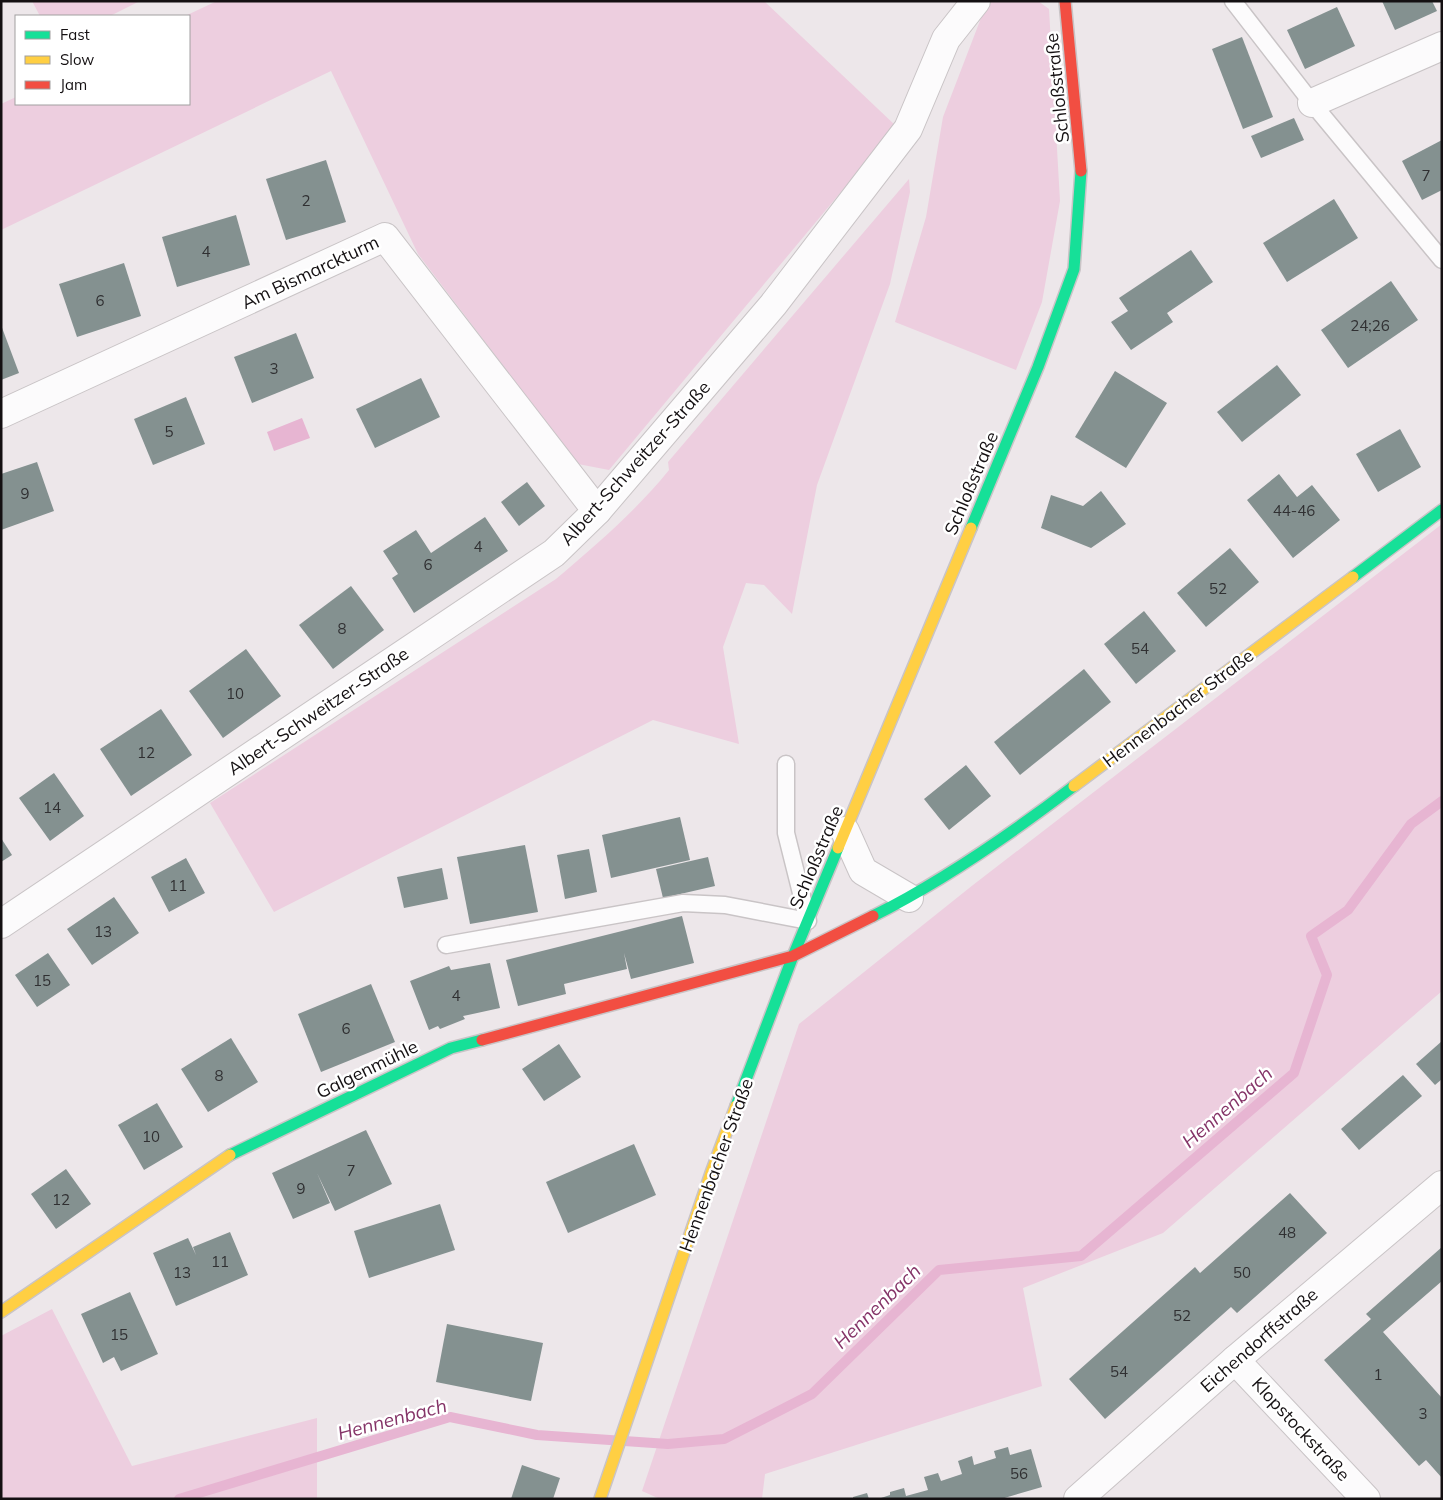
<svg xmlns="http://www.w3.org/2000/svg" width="1443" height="1500" viewBox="0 0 1443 1500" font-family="Mulish,sans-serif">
	<rect width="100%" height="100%" fill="#ede7ea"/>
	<g fill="#edcedf">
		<polygon points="32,1 140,1 110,16 40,16"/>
		<polygon points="217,1 764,1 896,126 609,470 578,464 418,254 331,71 1,230 1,104 16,97 16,104 189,104 189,16 185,16"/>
		<polygon points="992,1 1038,1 1049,9 1060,201 1042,302 1016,370 895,322 926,217 943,117 986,5"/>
		<path d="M909 179 910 192 890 284 817 485 792 614 764 585 746 583 723 647 739 744 653 720 274 912 210 803 556 579C596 545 636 511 669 470L668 462Z"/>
		<polygon points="1442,524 1442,991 1163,1233 1023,1288 1042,1386 765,1474 762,1499 660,1499 642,1491 799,1024 973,885"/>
		<polygon points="52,1309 132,1466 317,1418 317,1499 1,1499 1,1336"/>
	</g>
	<polygon fill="#e7b5d2" points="302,418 310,438 274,451 267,432"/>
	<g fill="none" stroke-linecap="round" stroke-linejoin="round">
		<polyline stroke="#e7b5d2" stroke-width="10" points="179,1499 450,1417 537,1435 668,1444 724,1439 812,1394 939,1270 1081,1256 1294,1073 1327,975 1311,936 1348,910 1411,824 1442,801"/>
	</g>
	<g fill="#849190">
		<polygon points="1382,1 1432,1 1437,11 1395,30"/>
		<polygon points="1337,7 1355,46 1305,69 1287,30"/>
		<polygon points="1242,37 1273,117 1243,129 1212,49"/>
		<polygon points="1294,118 1304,140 1261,158 1251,136"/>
		<polygon points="1442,140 1442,190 1422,200 1402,161"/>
		<polygon points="326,160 346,222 286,240 266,179"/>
		<polygon points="1334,199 1358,238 1287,282 1263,243"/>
		<polygon points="236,215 250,265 177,287 162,237"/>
		<polygon points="1191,250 1213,282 1167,313 1173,322 1131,350 1111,322 1128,311 1119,298"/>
		<polygon points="124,263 141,316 77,337 59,284"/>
		<polygon points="1391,281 1418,320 1348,368 1321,330"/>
		<polygon points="1,325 19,373 1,380"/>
		<polygon points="296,333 314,378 252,403 234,357"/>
		<polygon points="1277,365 1301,395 1242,442 1217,412"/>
		<polygon points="1115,371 1167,403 1126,468 1075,437"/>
		<polygon points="421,378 440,417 375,448 356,409"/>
		<polygon points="186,397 205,444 153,465 134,419"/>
		<polygon points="1400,429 1421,467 1378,492 1356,454"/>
		<polygon points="37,462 54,511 1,530 1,474"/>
		<polygon points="1279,474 1297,497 1312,485 1340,520 1293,558 1247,500"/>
		<polygon points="527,482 545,506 519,526 501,502"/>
		<polygon points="1101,491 1126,524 1091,548 1041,528 1051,495 1083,506"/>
		<polygon points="485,517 508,551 414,613 392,578 398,574 383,551 416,530 431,553"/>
		<polygon points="1230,548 1259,582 1206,627 1177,593"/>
		<polygon points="351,586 384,630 333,669 299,625"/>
		<polygon points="1144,611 1176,651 1136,684 1104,644"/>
		<polygon points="246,649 281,696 223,738 189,691"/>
		<polygon points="1084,669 1111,702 1020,775 994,742"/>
		<polygon points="161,709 192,755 131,796 100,749"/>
		<polygon points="966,765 991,796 949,830 924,799"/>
		<polygon points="54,773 84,816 50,841 19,798"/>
		<polygon points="680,817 690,860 611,878 602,835"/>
		<polygon points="1,838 12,855 1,862"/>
		<polygon points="525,845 538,912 470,924 457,857"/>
		<polygon points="589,849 597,892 565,899 557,855"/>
		<polygon points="708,857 715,886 663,898 656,869"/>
		<polygon points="186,858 205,893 169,912 151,877"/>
		<polygon points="442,868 448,899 404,908 397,877"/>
		<polygon points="114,897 139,933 92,965 67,929"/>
		<polygon points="682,916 694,963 631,979 624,953 627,969 564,984 566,994 518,1006 506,960"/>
		<polygon points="48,953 70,985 37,1007 15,975"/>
		<polygon points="490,963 500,1008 468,1015 463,1016 465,1019 440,1029 438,1026 429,1030 410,981 449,966 451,970"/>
		<polygon points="371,984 395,1042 321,1072 298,1014"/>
		<polygon points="231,1038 258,1082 208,1112 181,1069"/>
		<polygon points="1442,1041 1442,1079 1435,1085 1416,1064"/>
		<polygon points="559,1044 581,1077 544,1101 522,1069"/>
		<polygon points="1403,1075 1422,1096 1359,1150 1341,1129"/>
		<polygon points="157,1103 183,1147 144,1170 118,1125"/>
		<polygon points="366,1130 392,1184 335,1211 317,1173 330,1203 293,1219 272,1173"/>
		<polygon points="634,1144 656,1195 568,1233 546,1182"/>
		<polygon points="66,1169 91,1204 56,1229 31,1194"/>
		<polygon points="1290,1193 1327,1233 1237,1313 1231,1307 1105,1419 1069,1379 1195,1267 1200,1273"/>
		<polygon points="440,1204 455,1250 369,1278 354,1231"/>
		<polygon points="230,1232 248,1275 176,1306 153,1253 188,1238 196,1255 193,1247"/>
		<polygon points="1442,1247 1442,1281 1383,1332 1442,1398 1442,1478 1426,1460 1419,1466 1324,1360 1371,1319 1366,1314"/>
		<polygon points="130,1292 158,1354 121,1371 114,1357 103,1363 81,1314"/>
		<polygon points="447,1324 543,1343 531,1401 436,1382"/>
		<polygon points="1008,1447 1010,1455 1031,1449 1042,1487 1001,1499 878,1499 890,1495 890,1492 904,1488 906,1496 928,1490 924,1477 938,1473 941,1481 962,1474 958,1461 972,1456 974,1465 996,1458 994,1451"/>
		<polygon points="522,1465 560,1478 553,1499 511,1499"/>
		<polygon points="867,1493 869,1499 853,1499 853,1497"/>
	</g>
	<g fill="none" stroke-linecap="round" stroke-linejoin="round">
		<g stroke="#c9c4c6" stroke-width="19">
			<g id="lane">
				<polyline points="1233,1 1312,103 1442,260"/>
				<polyline points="446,945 683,903 725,905 808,921 786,833 786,764"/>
			</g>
		</g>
		<g stroke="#c9c4c6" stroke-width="30">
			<g id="street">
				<polyline points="1312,103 1442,46"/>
				<polyline points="1,414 385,237 597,511"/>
				<polyline points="845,831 863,871 909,898"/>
				<polyline points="1,924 554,553 597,511 773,305 908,129 946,39 976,1"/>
				<polyline points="1235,1360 1366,1499"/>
				<polyline points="1078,1499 1235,1360 1442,1185"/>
			</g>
		</g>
		<g stroke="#c9c4c6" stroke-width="14">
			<g id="fast">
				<polyline points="971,528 1038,367 1074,269 1081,171"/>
				<polyline points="1353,577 1442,510"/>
				<path d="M873 916C945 880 1011 834 1074 786"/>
				<polyline points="736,1106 793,956 838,848"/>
				<polyline points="230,1155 451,1048 482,1040"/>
			</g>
		</g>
		<g stroke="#c9c4c6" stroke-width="14">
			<g id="slow">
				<polyline points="1074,786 1353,577"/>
				<polyline points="838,848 971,528"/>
				<polyline points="1,1312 230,1155"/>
				<polyline points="600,1499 711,1173 736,1106"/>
			</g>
		</g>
		<g stroke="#c9c4c6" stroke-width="14">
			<g id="jam">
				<polyline points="1065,1 1081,171"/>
				<polyline points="482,1040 793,956 873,916"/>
			</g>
		</g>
		<use href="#lane" stroke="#fcfbfc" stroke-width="16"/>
		<use href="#street" stroke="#fcfbfc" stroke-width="28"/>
		<use href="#fast" stroke="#16e098" stroke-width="11"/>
		<use href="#slow" stroke="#ffcf43" stroke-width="11"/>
		<use href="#jam" stroke="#f24e42" stroke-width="11"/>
	</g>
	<g text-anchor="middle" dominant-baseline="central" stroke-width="5" stroke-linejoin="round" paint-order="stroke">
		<g font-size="15" fill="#303032">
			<text x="1426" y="175">7</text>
			<text x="306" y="200">2</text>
			<text x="206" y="251">4</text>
			<text x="100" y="300">6</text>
			<text x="1370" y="325">24;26</text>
			<text x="274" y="368">3</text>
			<text x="169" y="431">5</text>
			<text x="25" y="493">9</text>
			<text x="1294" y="510">44-46</text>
			<text x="478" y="546">4</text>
			<text x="428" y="564">6</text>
			<text x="1218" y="588">52</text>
			<text x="342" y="628">8</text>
			<text x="1140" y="648">54</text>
			<text x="235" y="693">10</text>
			<text x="146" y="752">12</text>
			<text x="52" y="807">14</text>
			<text x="178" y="885">11</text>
			<text x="103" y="931">13</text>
			<text x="42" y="980">15</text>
			<text x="456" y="995">4</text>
			<text x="346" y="1028">6</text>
			<text x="219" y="1075">8</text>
			<text x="151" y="1136">10</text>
			<text x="351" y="1170">7</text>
			<text x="301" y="1188">9</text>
			<text x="61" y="1199">12</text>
			<text x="1287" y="1232">48</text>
			<text x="220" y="1261">11</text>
			<text x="182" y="1272">13</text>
			<text x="1242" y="1272">50</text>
			<text x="1182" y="1315">52</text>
			<text x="119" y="1334">15</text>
			<text x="1119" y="1371">54</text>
			<text x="1378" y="1374">1</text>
			<text x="1423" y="1413">3</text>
			<text x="1019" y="1473">56</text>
		</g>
		<g font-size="18" fill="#141012" stroke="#fff">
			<text transform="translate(1057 88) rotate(-96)">Schloßstraße</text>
			<text transform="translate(310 272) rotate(-25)">Am Bismarckturm</text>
			<text transform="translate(635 463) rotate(-48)">Albert-Schweitzer-Straße</text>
			<text transform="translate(971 483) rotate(-67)">Schloßstraße</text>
			<text transform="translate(1178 708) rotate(-37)">Hennenbacher Straße</text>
			<text transform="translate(318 711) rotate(-34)">Albert-Schweitzer-Straße</text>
			<text transform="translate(816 857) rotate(-67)">Schloßstraße</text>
			<text transform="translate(367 1069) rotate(-26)">Galgenmühle</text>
			<text transform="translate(716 1165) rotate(-70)">Hennenbacher Straße</text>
			<text transform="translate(1259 1340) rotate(-41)">Eichendorffstraße</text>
			<text transform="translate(1301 1429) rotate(47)">Klopstockstraße</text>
		</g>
		<g font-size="19" font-style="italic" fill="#853468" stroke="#fff">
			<text transform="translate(1227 1107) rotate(-41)">Hennenbach</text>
			<text transform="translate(877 1306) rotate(-44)">Hennenbach</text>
			<text transform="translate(392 1419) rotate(-15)">Hennenbach</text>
		</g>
	</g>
	<rect width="1443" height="1500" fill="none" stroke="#141012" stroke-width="5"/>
	<rect x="15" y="15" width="175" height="90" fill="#ffffff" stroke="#a19fa0"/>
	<rect x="25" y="31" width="25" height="8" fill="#16e098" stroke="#a19fa0"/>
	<text x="60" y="40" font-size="15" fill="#141012">Fast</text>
	<rect x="25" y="56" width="25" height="8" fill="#ffcf43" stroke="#a19fa0"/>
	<text x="60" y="65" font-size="15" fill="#141012">Slow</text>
	<rect x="25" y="81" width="25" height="8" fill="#f24e42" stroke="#a19fa0"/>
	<text x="60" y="90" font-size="15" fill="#141012">Jam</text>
</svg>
